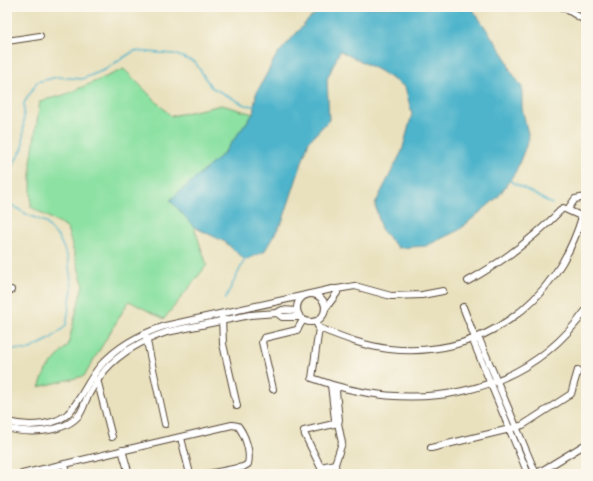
<svg xmlns="http://www.w3.org/2000/svg" width="593" height="481" viewBox="0 0 593 481" font-family="'Libre Bodoni',serif">
	<rect width="100%" height="100%" fill="#fbf7ec"/>
	<filter id="ink" filterUnits="userSpaceOnUse"><feTurbulence type="fractalNoise" baseFrequency=".025" numOctaves="2"/><feDisplacementMap in="SourceGraphic" scale="8" xChannelSelector="R" yChannelSelector="G"/><feConvolveMatrix kernelMatrix="1 2 1 2 8 2 1 2 1" color-interpolation-filters="sRGB"/></filter>
	<filter id="wash" filterUnits="userSpaceOnUse"><feTurbulence type="fractalNoise" baseFrequency=".012" numOctaves="4" result="noise"/><feDisplacementMap in="SourceGraphic" scale="16" xChannelSelector="R" yChannelSelector="G"/><feGaussianBlur stdDeviation="0.9" result="paint"/><feColorMatrix in="noise" values="0 0 0 0 0 0 0 0 0 0 0 0 0 0 0 0 0 1.4 0 .05"/><feComposite in="paint" operator="in"/></filter>
	<g filter="url(#wash)">
		<rect width="100%" height="100%" fill="#e9e1be"/>
		<polygon fill="#8ce1a3" stroke="#648660" points="124,69 171,116 222,105 253,114 223,154 171,200 194,227 207,265 164,319 129,301 84,376 39,387 46,370 68,345 83,284 67,228 31,207 31,162 40,101 64,95"/>
		<polygon fill="#4db4cb" stroke="#446f74" points="324,7 471,7 505,56 510,70 522,87 522,108 529,138 516,171 498,197 459,230 426,246 398,248 381,229 375,204 402,151 412,114 405,87 378,70 340,51 327,79 329,120 309,141 283,220 264,252 245,260 225,242 194,227 170,200 223,154 253,114 256,94 276,56 308,20"/>
		<g fill="none" stroke-linecap="round" stroke-linejoin="round">
			<g stroke="#4db4cb" stroke-width="1.5">
				<polyline points="7,175 23,148 24,103 37,82 57,77 82,79 104,70 134,51 174,54 195,62 211,87 245,105 256,106"/>
				<polyline points="509,180 552,204"/>
				<polyline points="7,202 26,214 45,222 59,238 68,258 72,288 66,326 50,339 28,350 7,349"/>
				<polyline points="225,299 245,259"/>
			</g>
		</g>
	</g>
	<g filter="url(#ink)">
		<g fill="none" stroke-linecap="round" stroke-linejoin="round">
			<g stroke="#554536" stroke-width="8">
				<g id="minor">
					<polyline points="563,7 586,21"/>
					<polyline points="7,41 40,36"/>
					<polyline points="568,209 575,199 586,197"/>
					<path d="M468 281C504 261 535 237 563 208L585 218"/>
					<polyline points="7,290 11,290"/>
					<circle cx="311" cy="308" r="14"/>
					<polyline points="310,294 332,289 337,289 355,286 391,296 422,295 443,291"/>
					<polyline points="463,307 475,338 474,343 528,474"/>
					<polyline points="325,309 337,293 337,289"/>
					<polyline points="277,313 282,310 297,311"/>
					<polyline points="222,317 223,344 237,406"/>
					<path d="M316 322 319 328C342 337 364 346 389 349 480 359 556 304 582 217"/>
					<path d="M319 328 312 378C410 415 522 399 586 310"/>
					<polyline points="146,337 165,424"/>
					<polyline points="475,338 480,341 536,474"/>
					<polyline points="96,380 98,383 112,437"/>
					<polyline points="331,385 335,420 338,423"/>
					<polyline points="273,389 262,342 264,338 297,330 303,320"/>
					<path d="M7 422C27 427 59 427 72 409 83 395 89 379 101 365 118 346 140 334 165 326L306 295"/>
					<path d="M7 428C28 434 64 433 79 415 83 410 84 404 87 398 92 388 98 379 105 370 122 351 143 340 167 332L250 315 277 313 282 317H300"/>
					<polyline points="181,438 190,474"/>
					<polyline points="431,448 510,429 523,425 571,394 578,370"/>
					<polyline points="122,450 129,474"/>
					<polyline points="65,464 67,474"/>
					<polyline points="321,467 335,464"/>
					<path d="M22 474 232 425 238 426C245 435 251 452 248 464L243 467 208 474"/>
					<polyline points="324,474 305,435 304,431 338,423"/>
					<polyline points="336,474 335,464 342,443 338,423 339,420 336,391 338,387"/>
					<polyline points="534,474 543,470 586,444"/>
				</g>
			</g>
			<use href="#minor" stroke="#fff" stroke-width="6"/>
		</g>
	</g>
	<rect width="593" height="481" fill="none" stroke="#fbf7ec" stroke-width="24"/>
</svg>
